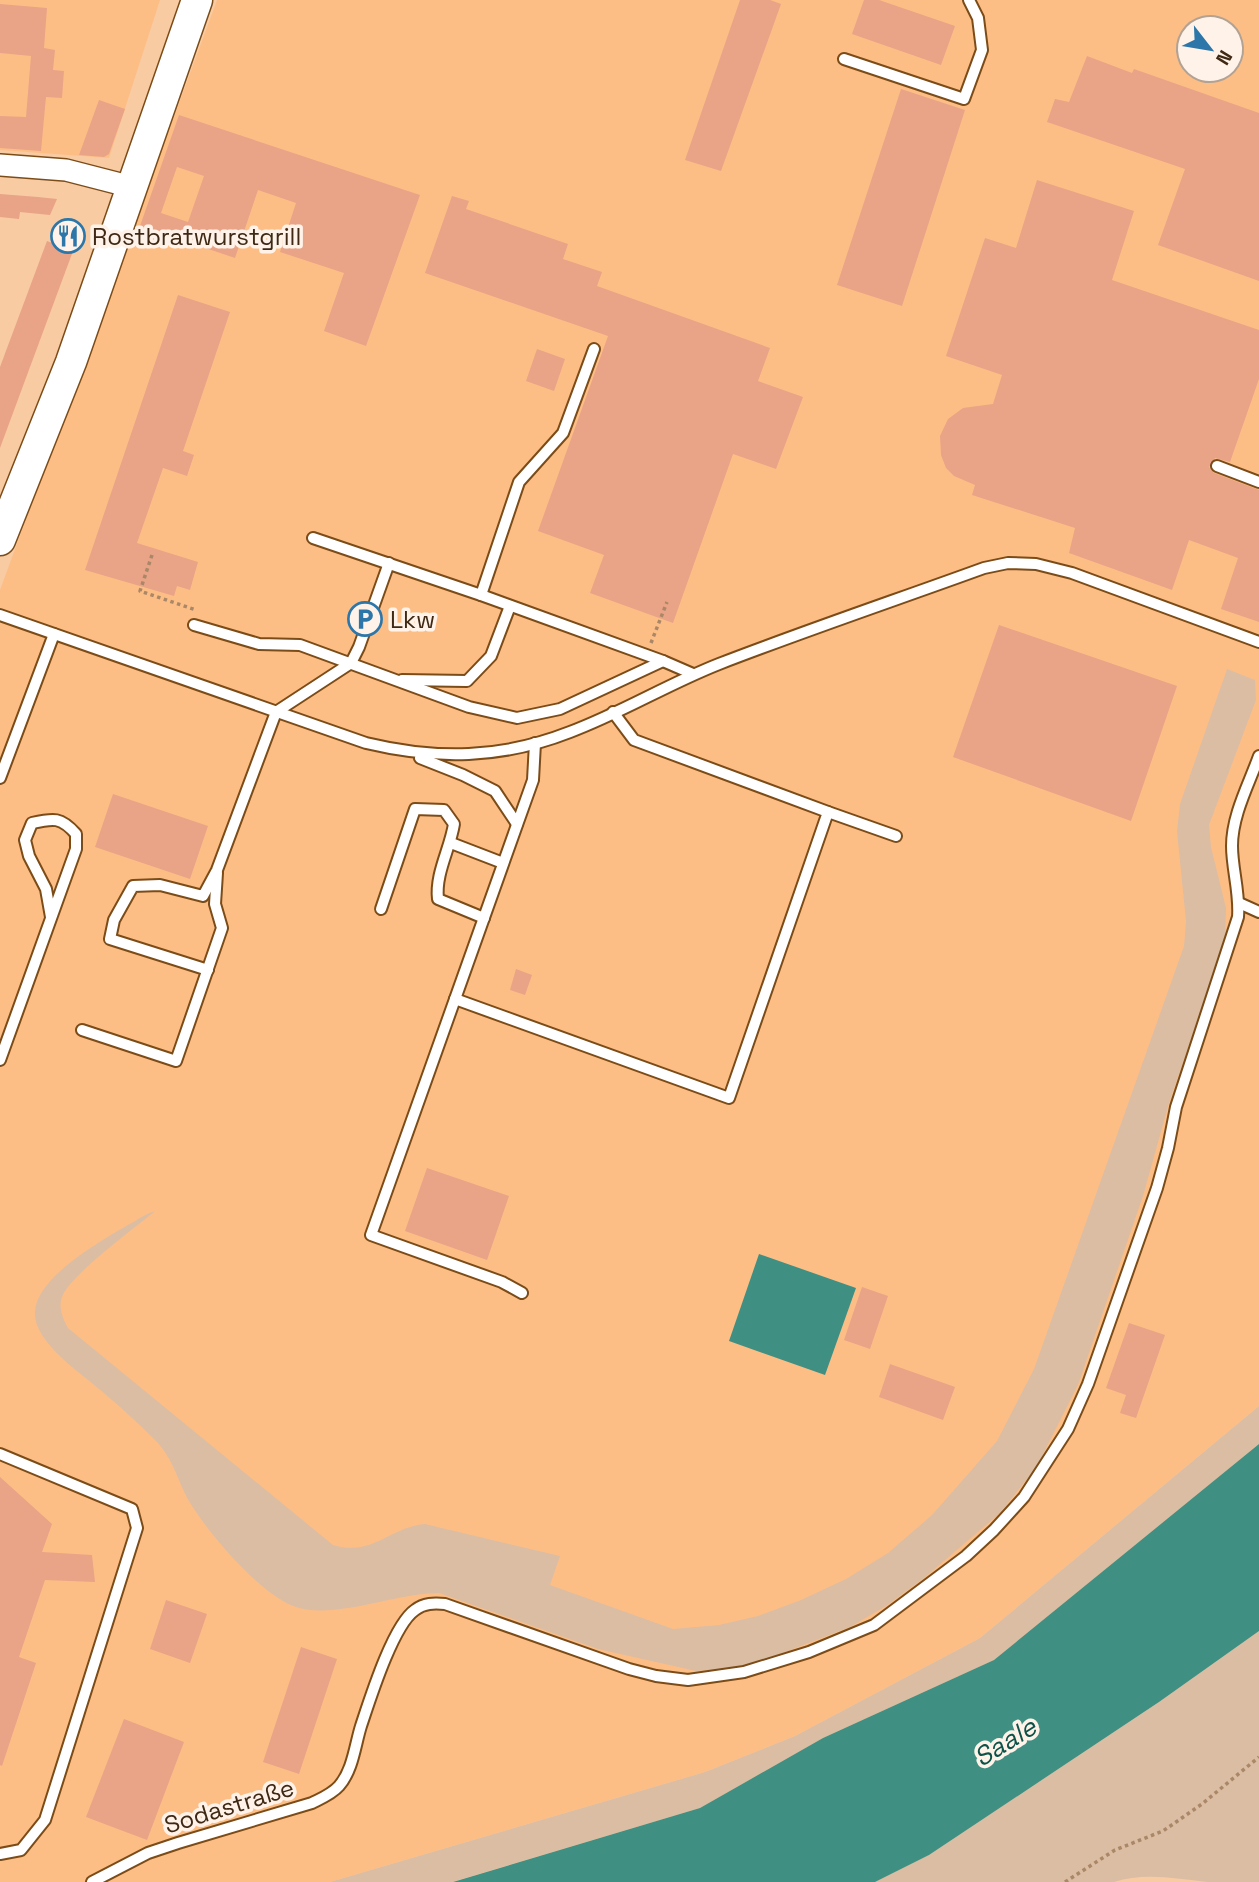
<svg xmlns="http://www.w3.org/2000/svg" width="1259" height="1882" viewBox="0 0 1259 1882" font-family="'Space Grotesk',sans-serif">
	<rect width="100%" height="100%" fill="#f8cba3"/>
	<g fill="#fdbe86" fill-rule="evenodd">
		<polygon points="0,0 160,0 109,158 0,150"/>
		<path d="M217 0H1259V1406L980 1638 795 1736 705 1772 330 1882H0V590ZM1189 28H1231V70H1189Z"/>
	</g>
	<g fill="#dbbda3">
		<path d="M1227 669 1255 680 1256 700 1209 825 1211 847 1226 908 1225 940 1169 1103 1143 1196 1078 1385 1036 1468 999 1514 924 1578 886 1606 850 1627 767 1659 727 1669 696 1671 598 1649 439 1593C395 1593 332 1621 293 1606 258 1592 208 1533 189 1501 177 1480 174 1460 156 1441 140 1425 123 1409 105 1394 84 1375 33 1343 35 1312 36 1273 117 1232 147 1214L155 1211C135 1228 70 1275 62 1297 58 1307 63 1319 68 1328L333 1545C373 1557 389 1527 425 1524L560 1556 550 1585 673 1629 719 1625 758 1616 801 1600 846 1579 888 1553 932 1515 997 1441 1034 1369 1184 946 1186 921 1177 831 1180 804Z"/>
		<polygon points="1259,1406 1259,1444 994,1660 823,1738 700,1808 452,1882 330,1882 705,1772 795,1736 980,1638"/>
		<path d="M1259 1631V1882C1242 1882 1225 1882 1208 1882 1177 1879 1145 1872 1114 1882H875L929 1855 1159 1702Z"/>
	</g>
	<g fill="#3f8f83">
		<polygon points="759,1254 856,1288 825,1375 729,1341"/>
		<polygon points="1259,1444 1259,1631 1159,1702 929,1855 875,1882 453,1882 700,1808 823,1738 994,1660"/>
	</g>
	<g fill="#e9a387" fill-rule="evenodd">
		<polygon points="740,0 770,0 781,4 721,171 685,160"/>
		<polygon points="864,0 879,0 955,26 941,65 852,34"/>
		<polygon points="0,4 47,8 44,48 55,50 53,70 64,71 62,98 46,97 41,151 0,148 0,116 26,117 31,56 0,53"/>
		<polygon points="1087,56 1132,73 1134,69 1259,113 1259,281 1158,245 1185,169 1047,122 1055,99 1069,102"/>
		<polygon points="901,89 965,110 902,306 837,285"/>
		<polygon points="99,100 125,109 109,154 104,157 79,155"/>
		<path d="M179 115 420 195 366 346 324 331 344 273 280 252 296 203 258 190 235 258 140 226ZM177 167 204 176 188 222 161 213Z"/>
		<polygon points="1037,180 1134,211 1112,280 1259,330 1259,379 1230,462 1215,458 1209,467 1214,473 1259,490 1259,622 1221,609 1238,558 1189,540 1172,590 1069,553 1075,528 972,495 975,485 954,476 946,468 941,455 940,436 948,419 963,408 993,404 1002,375 946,356 985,238 1016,248"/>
		<polygon points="0,194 38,197 57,199 50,215 20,212 19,219 0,217"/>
		<polygon points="452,196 469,201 466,209 568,244 563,259 602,272 597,286 770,348 758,381 803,397 776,469 733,454 673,623 590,593 604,555 538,531 608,336 425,273"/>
		<polygon points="47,241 73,251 0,448 0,367"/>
		<polygon points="178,295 230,312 183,451 194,455 187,476 163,468 137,543 198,562 190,590 177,586 174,596 85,570"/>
		<polygon points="537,349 565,359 554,391 526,381"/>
		<polygon points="999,625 1177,686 1131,821 953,757"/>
		<polygon points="113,794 208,826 190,879 95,847"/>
		<polygon points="516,969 532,975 525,995 510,990"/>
		<polygon points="427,1168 509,1196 487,1260 405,1231"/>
		<polygon points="862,1287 888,1296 870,1349 844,1340"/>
		<polygon points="1129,1323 1165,1335 1136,1418 1120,1413 1126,1395 1106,1388"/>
		<polygon points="890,1364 955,1387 943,1420 879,1397"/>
		<polygon points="0,1477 52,1524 42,1552 92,1555 95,1582 45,1580 19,1657 36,1663 2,1766 0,1765"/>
		<polygon points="166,1600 207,1614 190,1663 150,1649"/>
		<polygon points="301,1647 337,1659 299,1774 263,1762"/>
		<polygon points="124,1719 184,1742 147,1840 86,1817"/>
	</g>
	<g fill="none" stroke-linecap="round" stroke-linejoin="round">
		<g stroke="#7c4c18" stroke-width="14">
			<g id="service">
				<polyline points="844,59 964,99 982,50 978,18 969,0"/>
				<polyline points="1217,466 1259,482"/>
				<polyline points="313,538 481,595 663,661 693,674"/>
				<polyline points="481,595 519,482 563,433 594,349"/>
				<path d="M0 615 366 743C437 760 501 759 570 732 621 713 668 684 719 664 807 630 896 600 984 568L1008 563 1036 564 1072 573 1259 642"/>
				<polyline points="194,625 259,644 300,645 469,707 517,718 560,709 663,661"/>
				<polyline points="402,680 467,681 491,656 510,606"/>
				<polyline points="420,758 463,775 495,791 517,824"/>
				<polyline points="0,778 54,634"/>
				<polyline points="828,812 896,836"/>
				<polyline points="451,843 503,863"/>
				<polyline points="1239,903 1259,912"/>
				<path d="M381 909 415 809 444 810 454 824C450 849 435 874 438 899L484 918"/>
				<polyline points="208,970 110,939 114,920 133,886 160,885 203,896 217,870 276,712 351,663 359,647 389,563"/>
				<polyline points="455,999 729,1098 828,812 634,740 613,712"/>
				<polyline points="82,1030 176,1061 222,928 215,904 217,873"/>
				<path d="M0 1060 76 849V834C61 817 54 818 32 823L25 840 29 856 46 889 51 917"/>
				<polyline points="522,1293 502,1282 371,1235 533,780 535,743"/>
				<polyline points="0,1454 132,1509 137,1528 45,1820 21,1850 0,1854"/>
				<path d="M92 1882 148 1853 178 1843 312 1803C322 1798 332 1794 339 1786 353 1770 355 1745 361 1726 370 1699 393 1625 415 1610 424 1603 434 1603 445 1604L629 1669 656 1676 688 1680 744 1672 809 1652 874 1625 966 1556 994 1530 1024 1497 1068 1429 1088 1384 1157 1188 1168 1148 1176 1107 1238 917C1240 893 1232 869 1232 846 1232 815 1249 784 1259 756"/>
			</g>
		</g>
		<g stroke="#7c4c18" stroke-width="24">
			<polyline id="minor" points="0,165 66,170 132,187"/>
		</g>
		<g stroke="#7c4c18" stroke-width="33">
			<polyline id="secondary" points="0,540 71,362 197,0"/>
		</g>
		<g stroke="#aa8767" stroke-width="3.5" stroke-dasharray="3.5 3.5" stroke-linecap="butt">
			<polyline points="152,555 140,591 196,610"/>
			<polyline points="651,643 667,602"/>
			<polyline points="1065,1882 1115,1850 1163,1831 1202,1804 1259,1757"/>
		</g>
		<use href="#service" stroke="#fff" stroke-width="10"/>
		<use href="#minor" stroke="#fff" stroke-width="21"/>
		<use href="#secondary" stroke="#fff" stroke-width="30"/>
	</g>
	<defs>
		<g id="restaurant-ring" transform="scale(1.75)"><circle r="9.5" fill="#fff3e9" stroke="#2c76a9" stroke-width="1.5"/><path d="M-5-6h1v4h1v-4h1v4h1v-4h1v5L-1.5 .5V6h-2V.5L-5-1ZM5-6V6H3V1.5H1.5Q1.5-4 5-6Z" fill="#2c76a9"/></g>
		<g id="parking-ring" transform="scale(1.75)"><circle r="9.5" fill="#fff3e9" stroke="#2c76a9" stroke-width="1.5"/><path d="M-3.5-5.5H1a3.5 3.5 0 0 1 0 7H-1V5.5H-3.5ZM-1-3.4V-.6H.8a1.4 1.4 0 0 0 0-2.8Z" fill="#2c76a9"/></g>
	</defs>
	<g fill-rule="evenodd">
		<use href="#restaurant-ring" x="68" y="236"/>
		<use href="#parking-ring" x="365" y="619"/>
	</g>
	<g text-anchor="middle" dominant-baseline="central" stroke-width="7" stroke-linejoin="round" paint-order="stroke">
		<g font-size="24" fill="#3f2914" stroke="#fff3e9" text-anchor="start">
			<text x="92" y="236">Rostbratwurstgrill</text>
			<text x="390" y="619">Lkw</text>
		</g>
		<g font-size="24" fill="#3f2914" stroke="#fff3e9">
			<text transform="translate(229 1806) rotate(-17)">Sodastraße</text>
		</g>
		<g font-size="26" font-style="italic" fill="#0c5249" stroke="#fff3e9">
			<text transform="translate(1005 1742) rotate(-32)">Saale</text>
		</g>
	</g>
	<g transform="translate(1210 49) rotate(121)"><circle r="33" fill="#fff3e9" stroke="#b2a294" stroke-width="2"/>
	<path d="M0-5L12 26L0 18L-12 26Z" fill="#2c76a9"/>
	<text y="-10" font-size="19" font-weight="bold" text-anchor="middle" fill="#3f2914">N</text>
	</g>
</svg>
